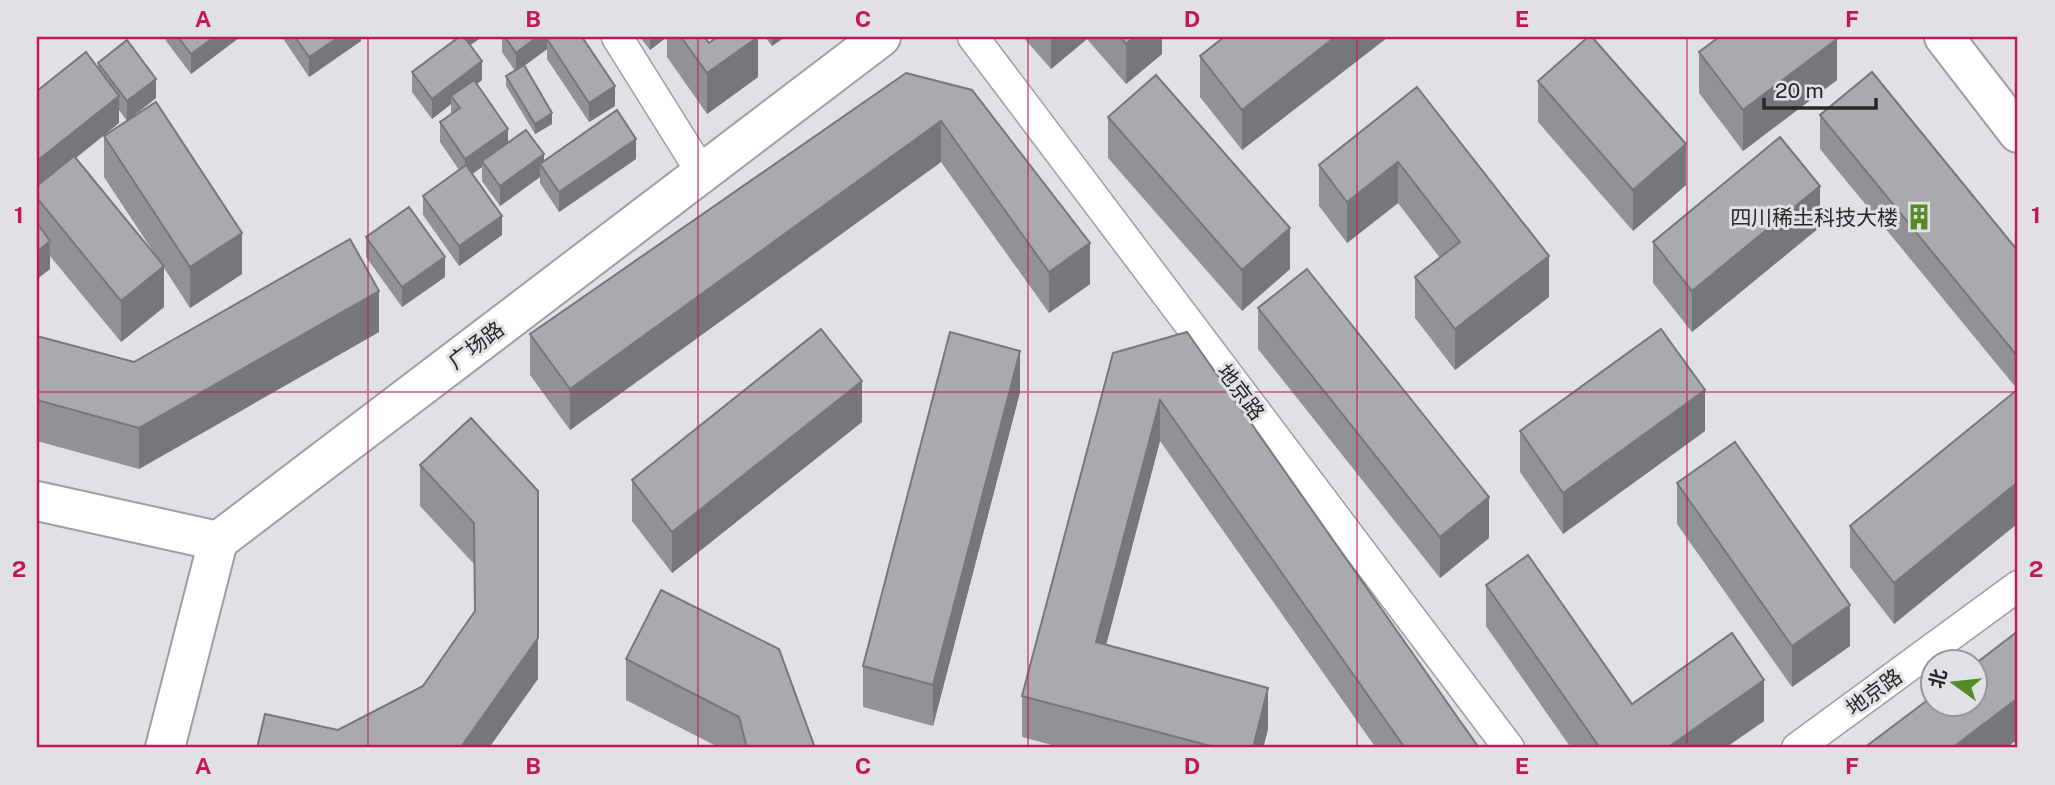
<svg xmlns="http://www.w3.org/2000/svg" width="2055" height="785" viewBox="0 0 2055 785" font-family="'Public Sans','Noto Sans SC',sans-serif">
	<rect width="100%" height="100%" fill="#e1e1e5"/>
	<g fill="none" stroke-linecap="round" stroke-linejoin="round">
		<g stroke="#9e9ea2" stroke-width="33">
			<g id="street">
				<polyline points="617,37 702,173"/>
				<polyline points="973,37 1509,748"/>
				<polyline points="1797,748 2018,586"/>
			</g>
		</g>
		<g stroke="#9e9ea2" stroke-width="42">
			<g id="secondary">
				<polyline points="1944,37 2018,133"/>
				<polyline points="37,501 218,541 881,37"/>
				<polyline points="165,748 218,541"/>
			</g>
		</g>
		<use href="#street" stroke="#fff" stroke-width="30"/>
		<use href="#secondary" stroke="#fff" stroke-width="38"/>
	</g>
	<g fill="#919296">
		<polygon points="166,37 240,37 191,74 166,41"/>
		<polygon points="282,37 361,37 361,41 309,77"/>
		<polygon points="458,37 482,37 470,45 482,80 477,84 508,142 544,160 636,159 559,212 540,183 540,177 500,206 482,181 482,167 472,174 502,235 459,266 423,215 423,196 459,170 440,142 440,122 451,114 451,104 432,119 412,92 412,72"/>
		<polygon points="502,37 582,37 615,106 589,122 547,59 547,49 524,66 552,124 535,134 506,86 506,76 515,71 502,52"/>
		<polygon points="640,37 704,37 709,43 712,40 712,37 758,37 758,77 707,114 667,57 667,37 650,50"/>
		<polygon points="765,37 785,37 772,46"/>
		<polygon points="1023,37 1162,37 1162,54 1126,84 1087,39 1051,69"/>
		<polygon points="1224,37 1388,37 1242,150 1200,97 1200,56"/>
		<polygon points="1699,52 1837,80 1743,151 1699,93"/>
		<polygon points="98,63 156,98 127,121 119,110 119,123 76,158 158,259 104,177 104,136 242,274 190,308 164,268 164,307 121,342 50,256 50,269 37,279 37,91 98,69"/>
		<polygon points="906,73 1090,284 1049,313 941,162 570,430 530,375 530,334"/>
		<polygon points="1538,81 1686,185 1633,231 1538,122"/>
		<polygon points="1417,87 1549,297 1455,370 1415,318 1415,277 1440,258 1398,203 1347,243 1319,206 1319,165"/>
		<polygon points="1820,115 2018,251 2018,523 1894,624 1850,567 1850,526 2018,390 1820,149"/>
		<polygon points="1108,117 1290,269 1242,311 1108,158"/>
		<polygon points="1820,227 1692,332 1653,283 1653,242"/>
		<polygon points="366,237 445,277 402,307 366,257"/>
		<polygon points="1258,308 1489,538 1440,578 1258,349"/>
		<polygon points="379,332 139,469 37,441 37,336 134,362"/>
		<polygon points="1187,332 1479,748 1376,748 1160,441 1106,645 1268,729 1263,748 1063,748 1022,737 1022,696"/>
		<polygon points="1020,392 933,726 863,707 863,666"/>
		<polygon points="471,418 538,679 338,730 423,686 474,612 474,564 420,506 420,465"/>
		<polygon points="862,422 672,573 632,521 632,480"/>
		<polygon points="1520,431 1705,431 1563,534 1520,472"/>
		<polygon points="1677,483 1850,646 1792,687 1677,524"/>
		<polygon points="1486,585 1632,704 1764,721 1725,748 1571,748 1486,626"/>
		<polygon points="626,659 815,748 720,748 626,700"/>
	</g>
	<g fill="#76777a">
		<polygon points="214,37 240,37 191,74 191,54"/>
		<polygon points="339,37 361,37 361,41 309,77 309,57"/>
		<polygon points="466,37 482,37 466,48"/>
		<polygon points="537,37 564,37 547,39 547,49 516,72 516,53"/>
		<polygon points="650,37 667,37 650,50"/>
		<polygon points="758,37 758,77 707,114 707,73"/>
		<polygon points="772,37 785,37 772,46"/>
		<polygon points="1051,37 1087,37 1087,39 1051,69"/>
		<polygon points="1134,37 1162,37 1162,54 1126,84 1126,44"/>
		<polygon points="1335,37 1388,37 1242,150 1242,110"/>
		<polygon points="1837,39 1837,80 1743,151 1743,110"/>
		<polygon points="482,61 482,80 455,101 451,96 451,104 432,119 432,99"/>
		<polygon points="156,79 156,98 127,121 127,101"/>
		<polygon points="615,86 615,106 589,122 589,103"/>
		<polygon points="119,96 119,123 37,189 37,161"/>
		<polygon points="552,113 552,124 535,134 535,124"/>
		<polygon points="941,121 941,162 570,430 570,389"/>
		<polygon points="508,129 508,149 482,161 482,167 465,179 465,159"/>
		<polygon points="636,139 636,159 559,212 559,192"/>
		<polygon points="1686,144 1686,185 1633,231 1633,190"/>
		<polygon points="544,154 544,170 540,164 540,177 500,206 500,186"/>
		<polygon points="1398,162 1398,203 1347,243 1347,202"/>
		<polygon points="1820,186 1820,227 1692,332 1692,291"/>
		<polygon points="502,216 502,235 459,266 459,246"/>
		<polygon points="1290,228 1290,269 1242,311 1242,270"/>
		<polygon points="242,233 242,274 190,308 190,267"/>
		<polygon points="50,241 50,269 37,279 37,252"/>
		<polygon points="1090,243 1090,284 1049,313 1049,272"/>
		<polygon points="1549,256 1549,297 1455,370 1455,329"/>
		<polygon points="445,257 445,277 402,307 402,287"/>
		<polygon points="164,266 164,307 121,342 121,301"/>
		<polygon points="379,291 379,332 139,469 139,428"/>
		<polygon points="1020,351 1020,392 933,726 933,685"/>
		<polygon points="862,381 862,422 672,573 672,532"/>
		<polygon points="1705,390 1705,431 1563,534 1563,493"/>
		<polygon points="1160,400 1160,441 1096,683 1096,642"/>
		<polygon points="2018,482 2018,523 1894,624 1894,583"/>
		<polygon points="1489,497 1489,538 1440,578 1440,537"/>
		<polygon points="538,532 538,679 489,748 458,748"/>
		<polygon points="1850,605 1850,646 1792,687 1792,646"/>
		<polygon points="1764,680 1764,721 1725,748 1667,748"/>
		<polygon points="1268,688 1268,729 1263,748 1253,748"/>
		<polygon points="2018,698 2018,739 2006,748 1952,748"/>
	</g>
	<g fill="#a9aaae" stroke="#76777a" stroke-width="2">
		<polygon points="178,37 214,37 191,54"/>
		<polygon points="295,37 339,37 309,57"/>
		<polygon points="459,37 464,37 482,61 432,99 412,72"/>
		<polygon points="505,37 537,37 516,53"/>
		<polygon points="551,37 582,37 615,86 589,103 547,39"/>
		<polygon points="681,37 704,37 709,43 717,37 758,37 707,73"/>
		<polygon points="1120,37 1134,37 1126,44"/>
		<polygon points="1224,37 1335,37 1242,110 1200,56"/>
		<polygon points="1588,37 1592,37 1686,144 1633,190 1538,81"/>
		<polygon points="1719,37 1835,37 1837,39 1743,110 1699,52"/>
		<polygon points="127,40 156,79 127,101 98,63"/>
		<polygon points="86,52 119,96 37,161 37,91"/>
		<polygon points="524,65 552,113 535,124 506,76"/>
		<polygon points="1872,72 2018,251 2018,357 1820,115"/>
		<polygon points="906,73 972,90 1090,243 1049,272 941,121 570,389 530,334"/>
		<polygon points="1156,75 1290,228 1242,270 1108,117"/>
		<polygon points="474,80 508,129 465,159 440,122 460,108 451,96"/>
		<polygon points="1417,87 1549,256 1455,329 1415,277 1460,242 1398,162 1347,202 1319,165"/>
		<polygon points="156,102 242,233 190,267 104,136"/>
		<polygon points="617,110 636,139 559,192 540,164"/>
		<polygon points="526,130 544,154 500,186 482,161"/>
		<polygon points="1780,137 1820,186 1692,291 1653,242"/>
		<polygon points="74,156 164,266 121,301 37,198 37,186"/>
		<polygon points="466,165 502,216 459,246 423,196"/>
		<polygon points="409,207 445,257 402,287 366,237"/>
		<polygon points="37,223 50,241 37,252"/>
		<polygon points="350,239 379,291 139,428 37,400 37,336 134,362"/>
		<polygon points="1307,269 1489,497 1440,537 1258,308"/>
		<polygon points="821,329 862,381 672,532 632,480"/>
		<polygon points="1661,329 1705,390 1563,493 1520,431"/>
		<polygon points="950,332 1020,351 933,685 863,666"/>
		<polygon points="1187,332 1479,748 1405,748 1160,400 1096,642 1268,688 1253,748 1218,748 1022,696 1113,353"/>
		<polygon points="2018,389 2018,482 1894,583 1850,526"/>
		<polygon points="471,418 538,491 538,638 461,747 458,748 257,748 265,714 338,730 423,686 475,611 474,523 420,465"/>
		<polygon points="1735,442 1850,605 1792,646 1677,483"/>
		<polygon points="1528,555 1632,704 1732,633 1764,680 1667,748 1600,748 1486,585"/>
		<polygon points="661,590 779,649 815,748 747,748 739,717 626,659"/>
		<polygon points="2018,631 2018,698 1952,748 1864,748 1933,696 1933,704 1975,704 1975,664"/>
	</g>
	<path fill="none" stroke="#c2185b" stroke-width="2" stroke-opacity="0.55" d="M368 37V748M698 37V748M1028 37V748M1357 37V748M1687 37V748M37 392H2018"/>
	<defs>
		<g id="building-bare" transform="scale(2.1)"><path d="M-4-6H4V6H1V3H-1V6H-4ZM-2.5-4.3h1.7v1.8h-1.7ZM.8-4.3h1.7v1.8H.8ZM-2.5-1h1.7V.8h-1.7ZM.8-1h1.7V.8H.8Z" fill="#538b26" stroke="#e1e1e5" stroke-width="2.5" paint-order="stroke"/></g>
	</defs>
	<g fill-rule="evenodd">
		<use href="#building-bare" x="1919" y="217"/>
	</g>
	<g text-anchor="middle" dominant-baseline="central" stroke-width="6" stroke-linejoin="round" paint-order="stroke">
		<g font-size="21" fill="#282829" stroke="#e1e1e5" text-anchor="end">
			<text x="1898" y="217">四川稀土科技大楼</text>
		</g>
		<g font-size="21" fill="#282829" stroke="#e1e1e5">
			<text transform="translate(476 345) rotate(-37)">广场路</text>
			<text transform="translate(1241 392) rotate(53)">地京路</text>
			<text transform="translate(1874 692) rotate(-36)">地京路</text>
		</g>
	</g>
	<rect width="2055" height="785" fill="none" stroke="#e1e1e5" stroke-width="77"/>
	<g transform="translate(1954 683) rotate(285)"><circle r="33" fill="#e1e1e5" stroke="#97979a" stroke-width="2"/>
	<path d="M0-5L12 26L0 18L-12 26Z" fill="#538b26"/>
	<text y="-10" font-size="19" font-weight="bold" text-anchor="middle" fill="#282829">北</text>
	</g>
	<path d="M1764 98v10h112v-10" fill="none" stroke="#282829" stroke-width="3.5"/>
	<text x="1775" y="98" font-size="21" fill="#282829" stroke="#e1e1e5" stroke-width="5" paint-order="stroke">20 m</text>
	<rect x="38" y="38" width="1978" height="708" fill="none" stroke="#c2185b" stroke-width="2.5"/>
	<g font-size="23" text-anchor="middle" font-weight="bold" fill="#c2185b">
		<text x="203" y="27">A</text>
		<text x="533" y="27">B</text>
		<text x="863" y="27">C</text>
		<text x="1192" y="27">D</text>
		<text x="1522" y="27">E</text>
		<text x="1852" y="27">F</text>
		<text x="19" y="223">1</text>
		<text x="2036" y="223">1</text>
		<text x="19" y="577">2</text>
		<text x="2036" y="577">2</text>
		<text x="203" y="774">A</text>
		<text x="533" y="774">B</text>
		<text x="863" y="774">C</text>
		<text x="1192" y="774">D</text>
		<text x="1522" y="774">E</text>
		<text x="1852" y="774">F</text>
	</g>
</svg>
